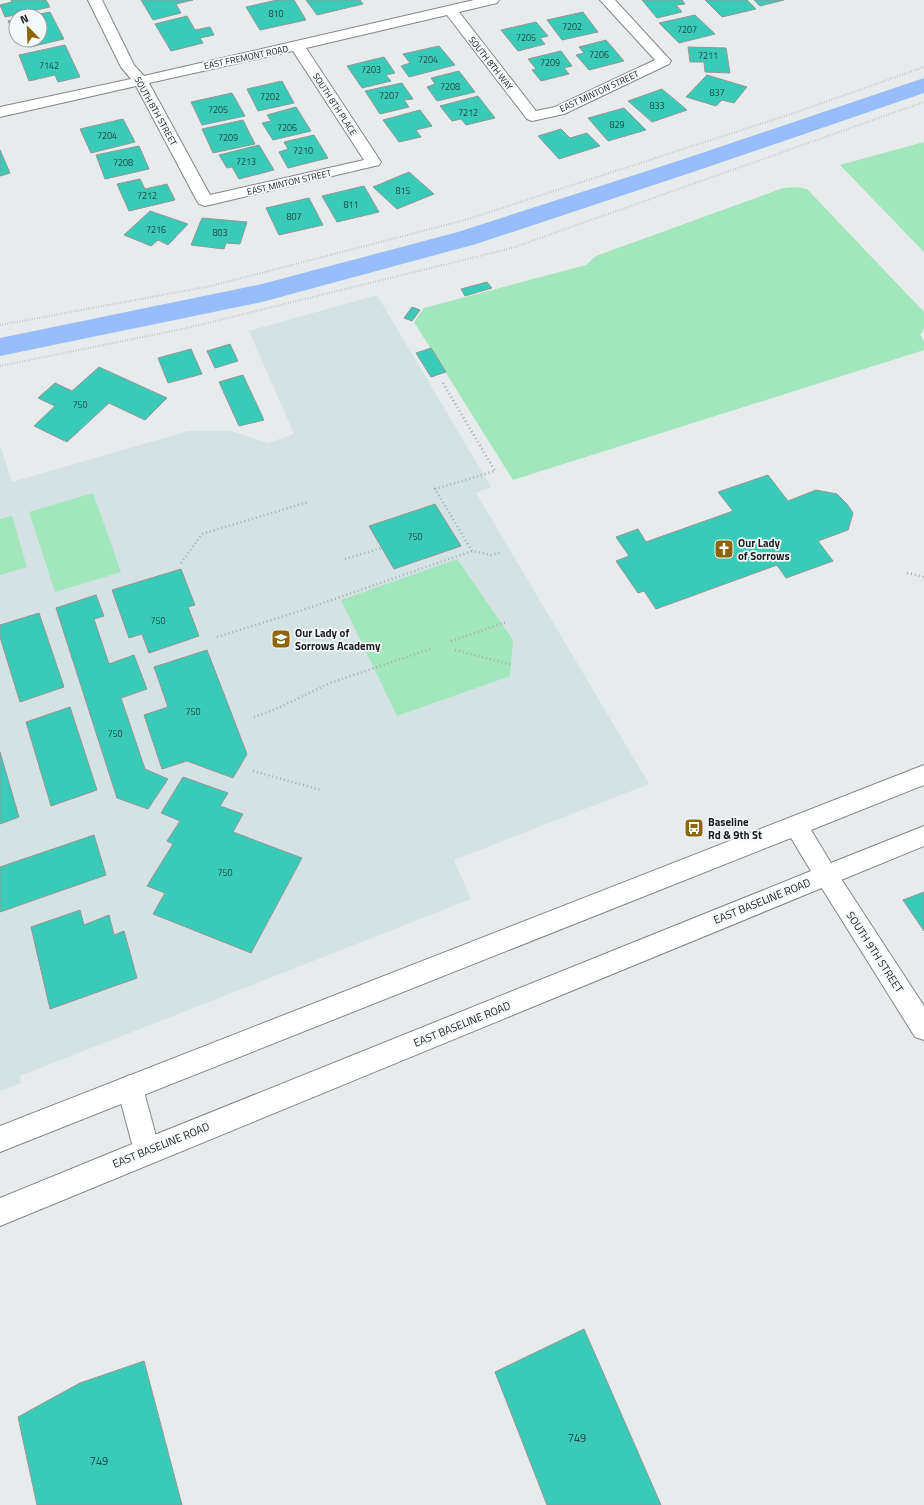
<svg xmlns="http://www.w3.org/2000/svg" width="924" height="1505" viewBox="0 0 924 1505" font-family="'Titillium Web',sans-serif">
	<rect width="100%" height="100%" fill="#e7ebec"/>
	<polygon fill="#d4e2e4" points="377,295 491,487 476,493 649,784 454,860 471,899 20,1076 21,1083 0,1091 0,445 12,482 188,431 231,431 268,443 294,434 249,331"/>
	<g fill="#a1e6bc">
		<polygon points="924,142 924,252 840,165"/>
		<polygon points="796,187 807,189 924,312 924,328 920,335 924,341 924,350 513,480 414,322 424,308 586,265 596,256 783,188"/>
		<polygon points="93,493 121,572 55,592 29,512"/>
		<polygon points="12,516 27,567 0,575 0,519"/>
		<polygon points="457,559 513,640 510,676 397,716 341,600"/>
	</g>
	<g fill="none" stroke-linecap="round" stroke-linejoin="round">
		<polygon fill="#97bdfb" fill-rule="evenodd" points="924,78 924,93 699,170 476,244 262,302 0,356 0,338 262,284 458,232 681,160"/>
	</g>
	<g fill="#39cab8" stroke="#939796">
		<polygon points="11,0 46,0 50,7 5,17 0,5 12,2"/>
		<polygon points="141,0 193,0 176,4 181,13 153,20"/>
		<polygon points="277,0 294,0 306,20 260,30 246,7"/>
		<polygon points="306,0 360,0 363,4 317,15"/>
		<polygon points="642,0 682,0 685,4 676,5 682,12 657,18"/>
		<polygon points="705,0 747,0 756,9 722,17"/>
		<polygon points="754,0 784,0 760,6"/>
		<polygon points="50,12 64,39 30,47 26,40 40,40 40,16 30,16"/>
		<polygon points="583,12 598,32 562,40 547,20"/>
		<polygon points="695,15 715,34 679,43 659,23"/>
		<polygon points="187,16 195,30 210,27 214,35 200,38 203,43 171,51 155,24"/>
		<polygon points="16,19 16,32 14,33 8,21"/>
		<polygon points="536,22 548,36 540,38 545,44 518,51 501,30"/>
		<polygon points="606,40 624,61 589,70 576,55 584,53 579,47"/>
		<polygon points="65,45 80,77 58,82 55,75 29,81 19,55"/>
		<polygon points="439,46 455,65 409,77 401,66 410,63 403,54"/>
		<polygon points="688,47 726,48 730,73 705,72 704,62 690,62"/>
		<polygon points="561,51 572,66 564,68 569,74 541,81 532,70 536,69 528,59"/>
		<polygon points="384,57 395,73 386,75 391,81 362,88 347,66"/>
		<polygon points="459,71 475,92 437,101 427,87 435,84 431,78"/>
		<polygon points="707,75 747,87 734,103 722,100 716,106 686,97"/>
		<polygon points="282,81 294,103 258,111 247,89"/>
		<polygon points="402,83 413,99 404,100 409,107 380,114 365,91"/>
		<polygon points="662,89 687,110 652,122 628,101"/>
		<polygon points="232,93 245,116 202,125 191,102"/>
		<polygon points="478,96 495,118 466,125 461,119 452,121 440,106"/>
		<polygon points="296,107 311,131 273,140 262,123 271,121 267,115"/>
		<polygon points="624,108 646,130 608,141 588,118"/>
		<polygon points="420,110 432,126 416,130 421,137 399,142 383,120"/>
		<polygon points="123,119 135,142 91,153 80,129"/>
		<polygon points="243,120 255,144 213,153 202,129"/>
		<polygon points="561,129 570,138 587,133 600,146 559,159 538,136"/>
		<polygon points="314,135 328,158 288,168 279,152 288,149 284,142"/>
		<polygon points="259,145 274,170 239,179 232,167 227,168 219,155"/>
		<polygon points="139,146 149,169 105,179 96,155"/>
		<polygon points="0,150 10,173 0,176"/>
		<polygon points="409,172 434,194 397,209 373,187"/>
		<polygon points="140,179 145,189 167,184 175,200 129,211 117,184"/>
		<polygon points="364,186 379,212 337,222 322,196"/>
		<polygon points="309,198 323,225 279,235 266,208"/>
		<polygon points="150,211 188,224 168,245 158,240 151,246 124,235"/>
		<polygon points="202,218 247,222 240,244 226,243 224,249 191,245"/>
		<polygon points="487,282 492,288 465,296 461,289"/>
		<polygon points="412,307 420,310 412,321 404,318"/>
		<polygon points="230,344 238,361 215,368 207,351"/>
		<polygon points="431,348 446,372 431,377 416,353"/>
		<polygon points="191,349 202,374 168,383 158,358"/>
		<polygon points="99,367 167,398 145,420 109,403 67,442 34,426 55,406 38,398 55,383 72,391"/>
		<polygon points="243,375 264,420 239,426 219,382"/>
		<polygon points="768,475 788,501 816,490 837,494 847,504 853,513 848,530 818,541 833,561 786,578 777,565 656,609 644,591 638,593 616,561 629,556 616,537 638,529 646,542 733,511 718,492"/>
		<polygon points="435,504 461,546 394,569 369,526"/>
		<polygon points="181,569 195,605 188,607 199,636 149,653 142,634 129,638 112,590"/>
		<polygon points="96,595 104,616 94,619 109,664 134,655 147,689 121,698 145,769 168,779 148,809 117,798 56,608"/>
		<polygon points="39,613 64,687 20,702 0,637 0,625"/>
		<polygon points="207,650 247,754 233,778 187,761 162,769 144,715 168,707 154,667"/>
		<polygon points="70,707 97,790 51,806 26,722"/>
		<polygon points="0,752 19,817 0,824"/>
		<polygon points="183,777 228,793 220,806 243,814 233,832 302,858 251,953 153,914 165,893 147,886 173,844 167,841 180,821 161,813"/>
		<polygon points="94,835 106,875 0,912 0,867"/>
		<polygon points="924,892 924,931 903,900"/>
		<polygon points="80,910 84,925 109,915 114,935 124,931 137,978 50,1009 31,927"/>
		<polygon points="584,1329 661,1505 547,1505 495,1372"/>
		<polygon points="144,1361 182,1505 37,1505 18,1417 80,1383"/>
	</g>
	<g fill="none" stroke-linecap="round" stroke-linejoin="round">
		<g stroke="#838687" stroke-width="2">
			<g id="street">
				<path d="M88 0H102L134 65 144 76 474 0H499L497 3 459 12 536 111 555 107 655 60 600 0H615L671 61 669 64 564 114 532 121 527 119 447 15 306 48 381 162 379 165 205 206 199 204 197 201 136 86 0 117V107L131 79 121 67ZM293 51 364 160 210 195 149 83Z"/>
				<polygon points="826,865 834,868 924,1006 924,1040 915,1037 818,882 814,875 818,868"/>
			</g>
		</g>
		<g stroke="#838687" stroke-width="2">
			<polygon id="secondary" points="130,1075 139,1079 143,1088 160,1151 156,1160 147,1164 138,1160 134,1151 117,1088 121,1079"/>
		</g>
		<g stroke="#838687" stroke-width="2">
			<polygon id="primary" points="924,765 924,785 811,830 831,863 924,826 924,846 0,1226 0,1198 147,1138 811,871 791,838 0,1152 0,1126"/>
		</g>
		<g stroke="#a9acad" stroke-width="2" stroke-dasharray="0.5 2" stroke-linecap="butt">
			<polyline points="0,325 211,286 465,220 797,112 924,67"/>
			<polyline points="0,366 187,328 512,248 924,102"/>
		</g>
		<g stroke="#a9acad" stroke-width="2.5" stroke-dasharray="1 3" stroke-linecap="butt">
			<polyline points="443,383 495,471 435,489 472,551 491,555 502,552"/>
			<polyline points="345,559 381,548"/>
			<polyline points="181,563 202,534 308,502"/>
			<polyline points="907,573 924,577"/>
			<polyline points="217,637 300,611 472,551"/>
			<polyline points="451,641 507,622"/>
			<polyline points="455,650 513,665"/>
			<polyline points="254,717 276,709 330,683 430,649"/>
			<polyline points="253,771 321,790"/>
		</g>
		<use href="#street" fill="#fff" fill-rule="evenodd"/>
		<use href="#secondary" fill="#fff" fill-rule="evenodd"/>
		<use href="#primary" fill="#fff" fill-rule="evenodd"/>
	</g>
	<defs>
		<g id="church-square" transform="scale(1)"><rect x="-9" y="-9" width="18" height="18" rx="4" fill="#8e650a" stroke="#f4f9f9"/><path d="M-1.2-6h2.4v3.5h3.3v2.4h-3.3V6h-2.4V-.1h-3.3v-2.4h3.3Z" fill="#fff"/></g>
		<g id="school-square" transform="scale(1)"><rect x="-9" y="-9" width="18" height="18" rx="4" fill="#8e650a" stroke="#f4f9f9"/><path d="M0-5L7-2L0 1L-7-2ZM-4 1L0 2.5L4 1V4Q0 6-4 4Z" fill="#fff"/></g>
		<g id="bus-square" transform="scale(1)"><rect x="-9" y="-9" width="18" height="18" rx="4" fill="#8e650a" stroke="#f4f9f9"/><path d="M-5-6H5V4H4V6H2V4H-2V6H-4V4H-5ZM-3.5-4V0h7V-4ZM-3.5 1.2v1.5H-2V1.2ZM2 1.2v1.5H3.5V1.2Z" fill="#fff"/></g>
	</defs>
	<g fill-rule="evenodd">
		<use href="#church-square" x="724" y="549"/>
		<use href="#school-square" x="281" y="639"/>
		<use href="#bus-square" x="694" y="828"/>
	</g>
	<g text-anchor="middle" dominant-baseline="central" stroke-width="3.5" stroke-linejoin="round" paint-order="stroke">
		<g font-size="9" fill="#224844">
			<text x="276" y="13">810</text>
			<text x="572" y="26">7202</text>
			<text x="687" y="29">7207</text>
			<text x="526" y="37">7205</text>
			<text x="599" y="54">7206</text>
			<text x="708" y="55">7211</text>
			<text x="428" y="59">7204</text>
			<text x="550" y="62">7209</text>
			<text x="49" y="65">7142</text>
			<text x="371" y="69">7203</text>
			<text x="450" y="86">7208</text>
			<text x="717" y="92">837</text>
			<text x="389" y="95">7207</text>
			<text x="270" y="96">7202</text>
			<text x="657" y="105">833</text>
			<text x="218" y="109">7205</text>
			<text x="468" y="112">7212</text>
			<text x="617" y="124">829</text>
			<text x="287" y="127">7206</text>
			<text x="107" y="135">7204</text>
			<text x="228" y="137">7209</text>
			<text x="303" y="150">7210</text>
			<text x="246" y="161">7213</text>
			<text x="123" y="162">7208</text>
			<text x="403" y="190">815</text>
			<text x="147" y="195">7212</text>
			<text x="351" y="204">811</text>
			<text x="294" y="216">807</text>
			<text x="156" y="229">7216</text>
			<text x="220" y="232">803</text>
			<text x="80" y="404">750</text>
			<text x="415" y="536">750</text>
			<text x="158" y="620">750</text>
			<text x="193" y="711">750</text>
			<text x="115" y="733">750</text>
			<text x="225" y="872">750</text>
		</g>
		<g font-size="9" fill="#1b1c1d" stroke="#f4f9f9">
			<text transform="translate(246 57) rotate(-12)">EAST FREMONT ROAD</text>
			<text transform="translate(491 63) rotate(52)">SOUTH 8TH WAY</text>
			<text transform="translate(599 91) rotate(-25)">EAST MINTON STREET</text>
			<text transform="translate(335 104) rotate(57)">SOUTH 8TH PLACE</text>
			<text transform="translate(156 111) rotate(61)">SOUTH 8TH STREET</text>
			<text transform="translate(289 182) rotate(-13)">EAST MINTON STREET</text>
		</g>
		<g font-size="11" font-weight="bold" fill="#1b1c1d" stroke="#f4f9f9" text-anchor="start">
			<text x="738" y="543">Our Lady<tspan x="738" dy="13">of Sorrows</tspan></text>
			<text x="295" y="633">Our Lady of<tspan x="295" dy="13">Sorrows Academy</tspan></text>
			<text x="708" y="822">Baseline<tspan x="708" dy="13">Rd &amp; 9th St</tspan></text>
		</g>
		<g font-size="11" fill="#1b1c1d" stroke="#f4f9f9">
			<text transform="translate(762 901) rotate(-22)">EAST BASELINE ROAD</text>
			<text transform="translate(875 952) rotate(57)">SOUTH 9TH STREET</text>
			<text transform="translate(462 1024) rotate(-22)">EAST BASELINE ROAD</text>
			<text transform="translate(161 1145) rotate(-22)">EAST BASELINE ROAD</text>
		</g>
		<g font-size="11" fill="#224844">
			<text x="577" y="1438">749</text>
			<text x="99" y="1461">749</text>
		</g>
	</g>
	<g transform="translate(28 28) rotate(337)"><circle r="19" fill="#f4f9f9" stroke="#9da1a1"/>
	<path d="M0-3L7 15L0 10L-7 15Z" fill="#8e650a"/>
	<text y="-6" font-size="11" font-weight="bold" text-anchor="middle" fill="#1b1c1d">N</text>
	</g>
</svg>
